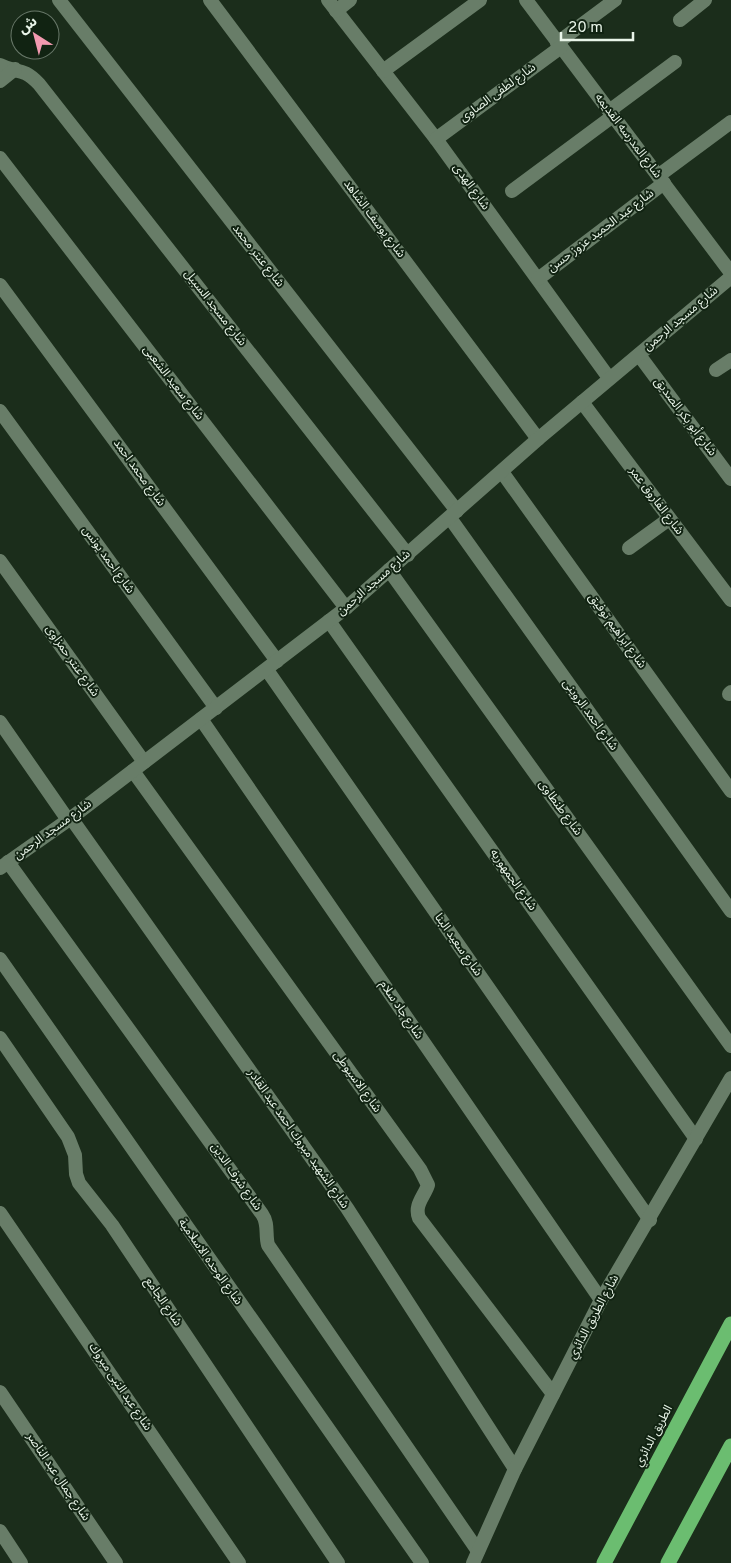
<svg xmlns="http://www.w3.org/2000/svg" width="731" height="1563" viewBox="0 0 731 1563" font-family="Overpass,'Noto Sans Arabic',sans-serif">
	<rect width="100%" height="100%" fill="#1b2d1b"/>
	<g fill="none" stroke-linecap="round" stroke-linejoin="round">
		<g stroke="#687d68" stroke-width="14">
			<polyline points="59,0 457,511"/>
			<polyline points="210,0 538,439"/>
			<polyline points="328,0 436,139 609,378"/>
			<polyline points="526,0 731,273"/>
			<polyline points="336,11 350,0"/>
			<polyline points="680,20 705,0"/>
			<polyline points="557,43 615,0"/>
			<path d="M0 65C17 74 22 66 39 84L408 555"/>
			<polyline points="383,71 480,0"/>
			<polyline points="0,81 15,69"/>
			<polyline points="609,111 675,62"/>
			<polyline points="436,139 561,47"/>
			<polyline points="0,158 346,608"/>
			<polyline points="658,176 731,122"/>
			<polyline points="512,191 613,116"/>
			<polyline points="538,279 664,183"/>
			<polyline points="0,285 277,661"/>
			<polyline points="639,355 731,479"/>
			<polyline points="716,370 731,360"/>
			<polyline points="582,402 731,600"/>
			<polyline points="0,411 216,708"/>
			<polyline points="502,472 731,791"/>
			<polyline points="450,518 731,911"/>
			<polyline points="629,548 669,519"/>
			<polyline points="0,561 144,762"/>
			<polyline points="389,570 731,1046"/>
			<polyline points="329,621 696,1139"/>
			<polyline points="267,670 650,1220"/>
			<polyline points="729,694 731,692"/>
			<polyline points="201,719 601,1300"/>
			<polyline points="0,722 68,820"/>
			<path d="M133 771 420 1169 428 1185C424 1197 414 1205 419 1218L553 1394"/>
			<polyline points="71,818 347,1208 515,1469"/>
			<path d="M8 862 262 1214C269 1224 265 1234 268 1245L478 1551"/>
			<polyline points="0,868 71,818 346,608 538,439 731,277"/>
			<polyline points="0,959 422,1563"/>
			<polyline points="0,1038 68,1137 75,1155 76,1174 79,1183 112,1225 338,1563"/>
			<polyline points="0,1213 239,1563"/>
			<polyline points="0,1392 116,1563"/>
			<polyline points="0,1531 21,1563"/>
		</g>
		<polyline stroke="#687d68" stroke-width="14" points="473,1563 515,1469 601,1300 731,1078"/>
		<g stroke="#6bbd70" stroke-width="15">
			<polyline points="604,1563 731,1324"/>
			<polyline points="668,1563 731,1446"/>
		</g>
	</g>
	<g text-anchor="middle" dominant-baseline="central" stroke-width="4" stroke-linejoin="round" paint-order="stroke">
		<g font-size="12" fill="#e9f5e9" stroke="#112312">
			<text transform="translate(498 93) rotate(-36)">شارع لطفى الصاوى</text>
			<text transform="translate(628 136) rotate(53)">شارع المدرسه القديمه</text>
			<text transform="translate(471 187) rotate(54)">شارع الهدى</text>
			<text transform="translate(374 219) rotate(53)">شارع يوسف الشاهد</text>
			<text transform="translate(601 231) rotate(-37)">شارع عبد الحميد عزوز حسن</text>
			<text transform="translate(258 256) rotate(52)">شارع عنتر محمد</text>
			<text transform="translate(215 308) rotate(52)">شارع مسجد السبيل</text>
			<text transform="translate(681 319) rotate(-40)">شارع مسجد الرحمن</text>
			<text transform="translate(173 383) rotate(52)">شارع سعيد الشعبى</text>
			<text transform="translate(685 417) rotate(53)">شارع أبو بكر الصديق</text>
			<text transform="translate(139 473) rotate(54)">شارع محمد احمد</text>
			<text transform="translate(656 501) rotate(53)">شارع الفاروق عمر</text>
			<text transform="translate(108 560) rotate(54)">شارع احمد يونس</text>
			<text transform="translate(374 583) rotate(-41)">شارع مسجد الرحمن</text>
			<text transform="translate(617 631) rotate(54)">شارع ابراهيم توفيق</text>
			<text transform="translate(72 661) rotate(55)">شارع عنتر حمزاوى</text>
			<text transform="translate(590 715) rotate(54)">شارع احمد الروينى</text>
			<text transform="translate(560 808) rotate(54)">شارع طنطاوى</text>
			<text transform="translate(53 830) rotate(-36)">شارع مسجد الرحمن</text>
			<text transform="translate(513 880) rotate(55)">شارع الجمهوريه</text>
			<text transform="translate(458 945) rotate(55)">شارع سعيد البنا</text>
			<text transform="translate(401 1010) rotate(56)">شارع جاد سلام</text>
			<text transform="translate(357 1082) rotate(54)">شارع الاسيوطى</text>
			<text transform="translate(298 1139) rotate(55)">شارع الشهيد مبروك احمد عبد القادر</text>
			<text transform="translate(236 1177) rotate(55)">شارع شرف الدين</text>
			<text transform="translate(210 1262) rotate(55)">شارع الوحده الاسلامية</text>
			<text transform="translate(163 1302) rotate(56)">شارع الجامع</text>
			<text transform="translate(594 1317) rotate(-62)">شارع الطريق الدائري</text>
			<text transform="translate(120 1387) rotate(56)">شارع عبد النبى مبروك</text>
			<text transform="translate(654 1436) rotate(-62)">الطريق الدائري</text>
			<text transform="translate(58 1477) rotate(56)">شارع جمال عبد الناصر</text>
		</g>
	</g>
	<g transform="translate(35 35) rotate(324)"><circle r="24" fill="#112312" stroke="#677768"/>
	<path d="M0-4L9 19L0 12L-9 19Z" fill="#f29ab0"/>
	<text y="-8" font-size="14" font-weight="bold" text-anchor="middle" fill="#e9f5e9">ش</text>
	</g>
	<path d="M561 32v8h72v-8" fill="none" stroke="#e9f5e9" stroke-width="2.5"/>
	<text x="568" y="32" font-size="15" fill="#e9f5e9" stroke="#112312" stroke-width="4" paint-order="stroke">20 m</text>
</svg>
